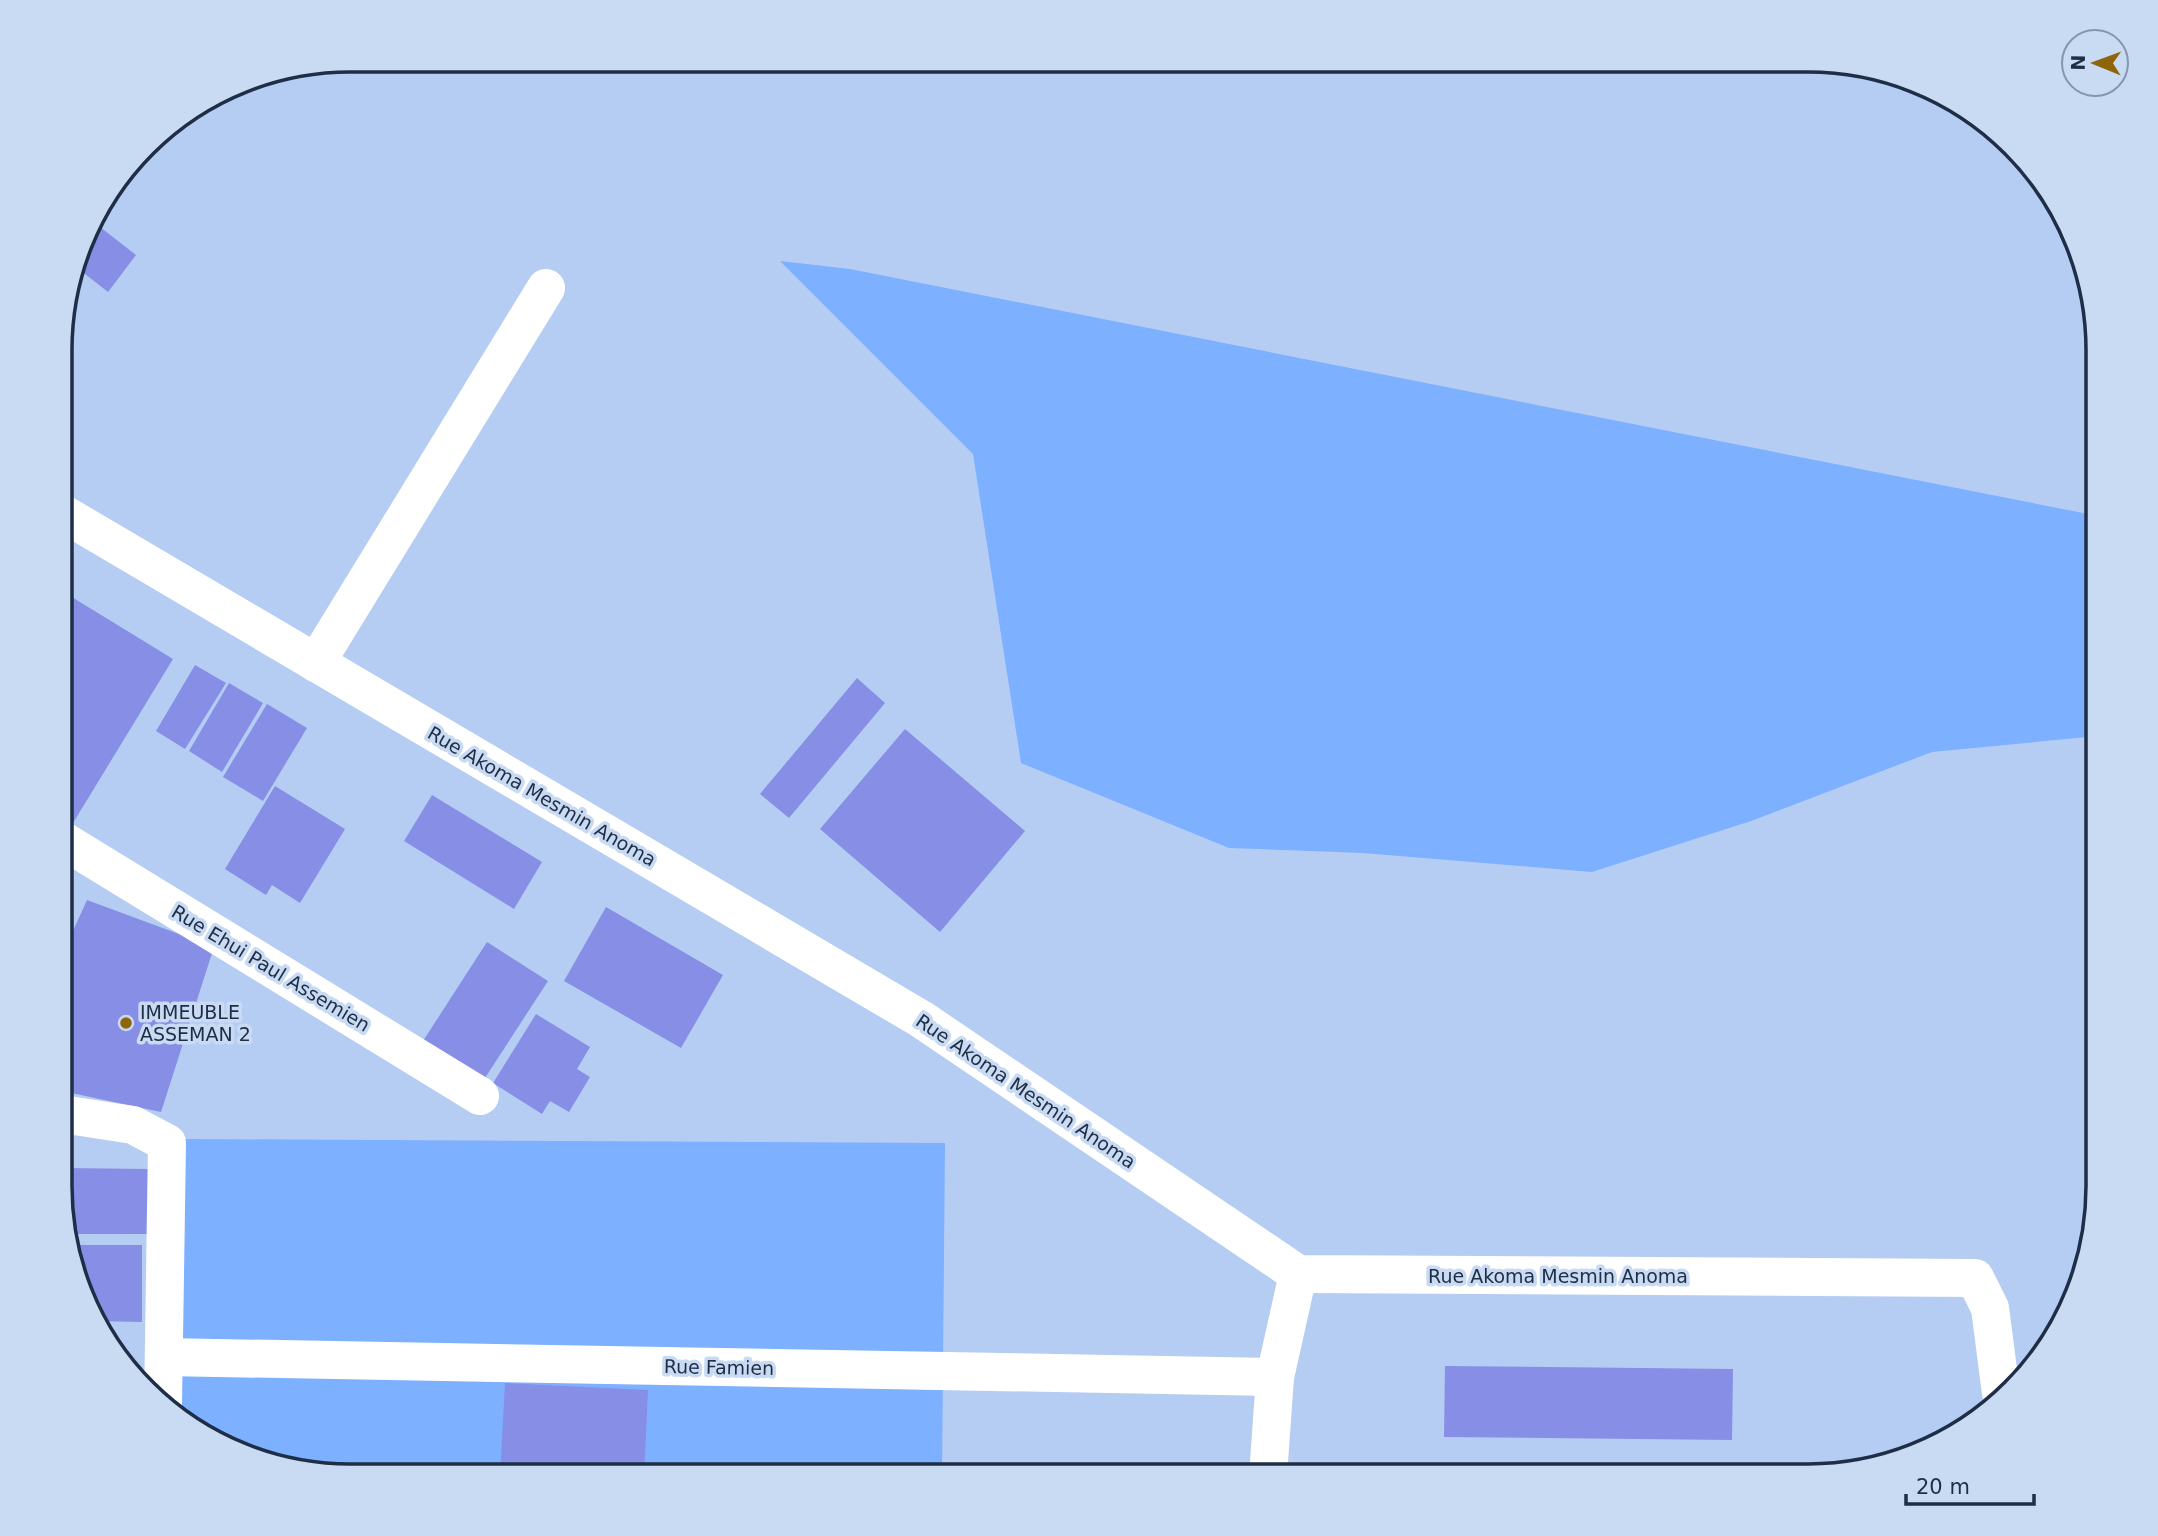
<svg xmlns="http://www.w3.org/2000/svg" width="2158" height="1536" viewBox="0 0 2158 1536" font-family="'DejaVu Sans',sans-serif">
	<rect width="100%" height="100%" fill="#b5cdf3"/>
	<g fill="#7db0ff">
		<polygon points="1792,60 1826,60 1919,81 1927,86"/>
		<polygon points="780,261 850,269 2098,516 2098,736 1932,752 1751,821 1592,872 1363,853 1229,848 1021,763 973,454"/>
		<polygon points="183,1139 945,1143 942,1476 332,1476 256,1461 181,1420"/>
	</g>
	<g fill="#878ee6">
		<polygon points="91,220 136,255 108,292 76,267"/>
		<polygon points="62,591 173,659 73,823 62,816"/>
		<polygon points="195,665 226,683 185,749 156,731"/>
		<polygon points="857,678 885,703 789,818 760,794"/>
		<polygon points="229,683 263,703 222,772 189,751"/>
		<polygon points="267,704 307,728 263,801 223,777"/>
		<polygon points="905,729 1025,831 940,932 820,829"/>
		<polygon points="275,786 345,829 300,903 272,885 266,895 225,869"/>
		<polygon points="432,795 542,862 514,909 404,841"/>
		<polygon points="87,900 214,947 161,1112 62,1091 62,955"/>
		<polygon points="606,907 723,975 681,1048 564,981"/>
		<polygon points="487,942 548,981 483,1081 423,1041"/>
		<polygon points="536,1014 590,1047 577,1069 590,1077 569,1112 550,1101 542,1114 493,1083"/>
		<polygon points="62,1168 149,1169 148,1234 65,1234 62,1223"/>
		<polygon points="69,1245 142,1245 142,1322 95,1321"/>
		<polygon points="1445,1366 1733,1369 1732,1440 1444,1437"/>
		<polygon points="505,1383 648,1390 644,1476 500,1476"/>
	</g>
	<g fill="none" stroke-linecap="round" stroke-linejoin="round">
		<g stroke="#fff" stroke-width="38">
			<polyline points="62,513 921,1019 1298,1274 1975,1278 1990,1308 2001,1393"/>
			<polyline points="316,663 546,288"/>
			<polyline points="62,840 480,1096"/>
			<polyline points="62,1114 133,1125 167,1143 163,1405"/>
			<polyline points="164,1357 1275,1377"/>
			<polyline points="1268,1476 1275,1377 1298,1274"/>
		</g>
	</g>
	<circle fill="#8f650c" stroke="#c9daf3" stroke-width="2.5" cx="126" cy="1023" r="7"/>
	<g text-anchor="middle" dominant-baseline="central" stroke-width="7" stroke-linejoin="round" paint-order="stroke">
		<g font-size="19" fill="#1e2e46" stroke="#c9daf3">
			<text transform="translate(542 796) rotate(30)">Rue Akoma Mesmin Anoma</text>
			<text transform="translate(271 968) rotate(31)">Rue Ehui Paul Assemien</text>
			<text transform="translate(1026 1091) rotate(34)">Rue Akoma Mesmin Anoma</text>
			<text x="1558" y="1276">Rue Akoma Mesmin Anoma</text>
			<text transform="translate(719 1367) rotate(1)">Rue Famien</text>
		</g>
		<g font-size="19" fill="#1e2e46" stroke="#c9daf3" text-anchor="start">
			<text x="140" y="1012">IMMEUBLE<tspan x="140" dy="22">ASSEMAN 2</tspan></text>
		</g>
	</g>
	<path d="M0 0H2158V1536H0ZM350 72H1808A278 278 0 0 1 2086 350V1186A278 278 0 0 1 1808 1464H350A278 278 0 0 1 72 1186V350A278 278 0 0 1 350 72Z" fill="#c9daf3" fill-rule="evenodd"/>
	<path fill="none" stroke="#1e2e46" stroke-width="3.5" d="M350 72H1808A278 278 0 0 1 2086 350V1186A278 278 0 0 1 1808 1464H350A278 278 0 0 1 72 1186V350A278 278 0 0 1 350 72Z"/>
	<g transform="translate(2095 63) rotate(271)"><circle r="33" fill="#c9daf3" stroke="#8595ae" stroke-width="2"/>
	<path d="M0-5L12 26L0 18L-12 26Z" fill="#8f650c"/>
	<text y="-10" font-size="19" font-weight="bold" text-anchor="middle" fill="#1e2e46">N</text>
	</g>
	<path d="M1906 1494v10h128v-10" fill="none" stroke="#1e2e46" stroke-width="3.5"/>
	<text x="1916" y="1494" font-size="21" fill="#1e2e46" stroke="#c9daf3" stroke-width="5" paint-order="stroke">20 m</text>
</svg>
